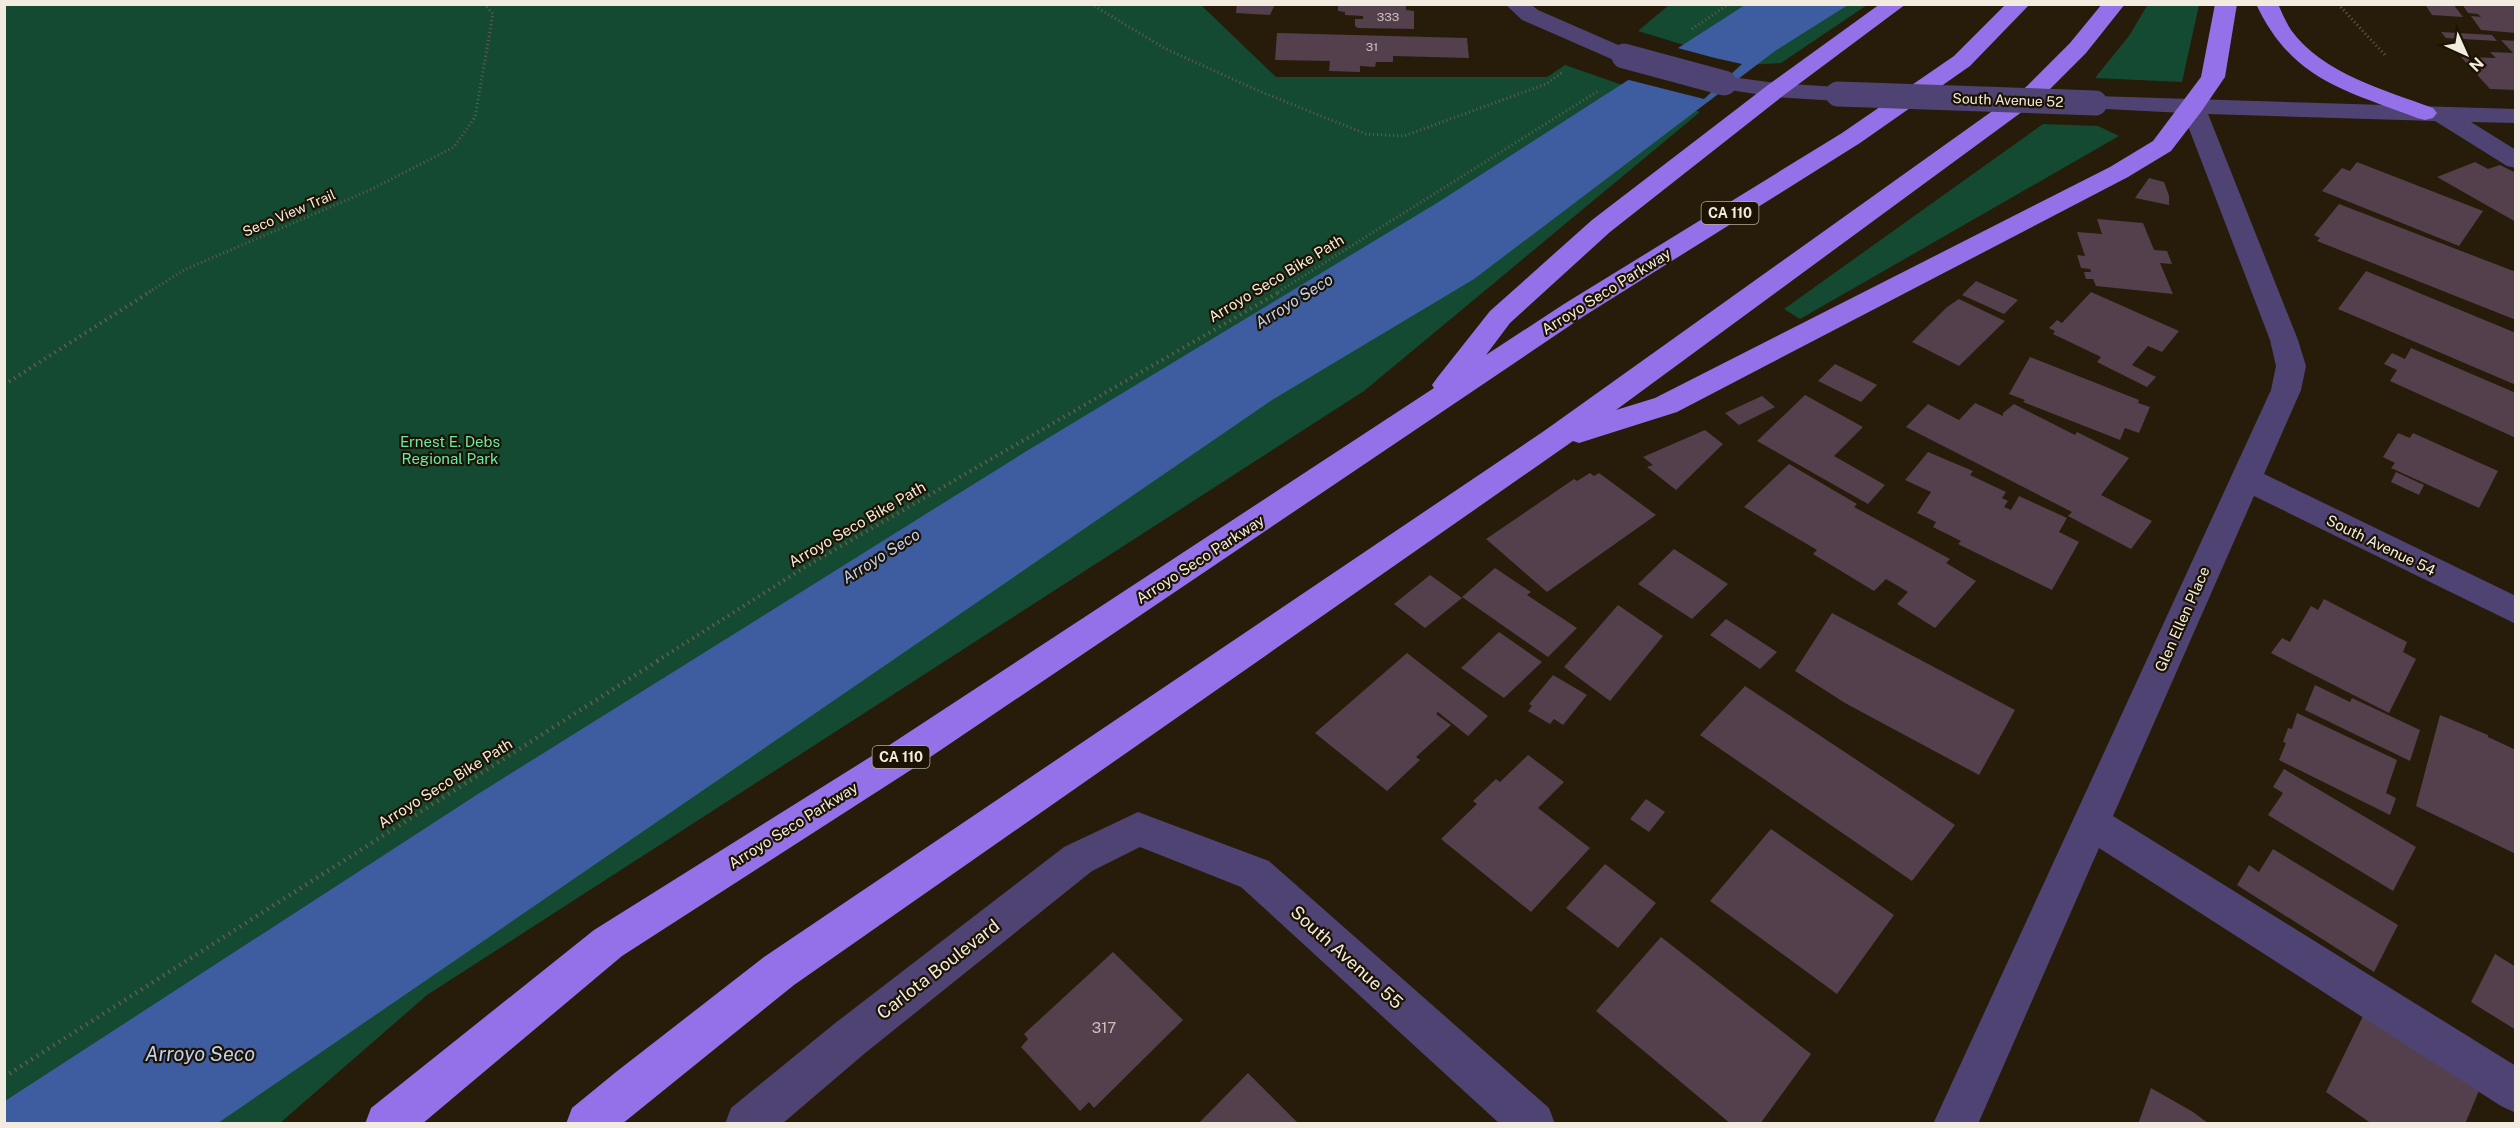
<svg xmlns="http://www.w3.org/2000/svg" width="2520" height="1128" viewBox="0 0 2520 1128" font-family="'Public Sans',sans-serif">
	<rect width="100%" height="100%" fill="#261c09"/>
	<g fill="#144a32">
		<polygon points="2148,4 2199,5 2182,82 2095,78 2129,36"/>
		<polygon points="5,5 1201,5 1276,77 1547,77 1565,65 1700,112 1364,391 427,995 280,1123 5,1124"/>
		<polygon points="1669,5 1867,5 1781,63 1750,65 1638,31"/>
		<polygon points="2043,124 2098,126 2119,136 1800,319 1784,309"/>
	</g>
	<polygon fill="#3e5da0" points="1745,5 1848,5 1775,51 1474,279 1272,400 218,1123 5,1124 5,1101 478,794 1025,452 1437,203"/>
	<polygon fill="#261c09" points="1674,47 1715,58 1742,64 1704,99 1625,79"/>
	<g fill="#543f4c">
		<polygon points="1237,4 1275,4 1270,15 1236,13"/>
		<polygon points="1406,4 1406,10 1414,11 1414,29 1358,28 1355,26 1355,19 1363,19 1363,16 1345,15 1345,12 1338,11 1338,5"/>
		<polygon points="2425,4 2453,4 2463,17 2432,15"/>
		<polygon points="2462,4 2516,4 2516,33 2481,30 2471,16 2481,17 2478,14 2468,13"/>
		<polygon points="2441,32 2492,35 2497,41 2446,38"/>
		<polygon points="1277,33 1467,38 1469,58 1393,56 1393,62 1376,62 1375,67 1360,66 1360,72 1329,71 1330,61 1275,60"/>
		<polygon points="2501,40 2516,41 2516,90 2490,89 2461,57 2496,58 2490,52 2513,53"/>
		<polygon points="2357,162 2483,211 2459,246 2322,191 2342,168 2350,171"/>
		<polygon points="2475,162 2488,169 2500,165 2516,173 2516,222 2437,177"/>
		<polygon points="2149,178 2164,182 2169,196 2169,205 2135,198"/>
		<polygon points="2339,204 2516,272 2516,320 2317,241 2320,238 2314,235"/>
		<polygon points="2097,219 2143,223 2154,250 2167,251 2172,264 2160,263 2173,294 2096,286 2093,279 2086,279 2084,272 2091,272 2090,269 2081,268 2077,255 2085,256 2077,232 2102,234"/>
		<polygon points="2366,271 2516,333 2516,385 2338,309"/>
		<polygon points="1976,281 2018,300 2004,314 1962,295"/>
		<polygon points="2091,292 2179,331 2162,352 2148,346 2132,365 2156,377 2147,387 2097,362 2101,357 2053,334 2055,331 2049,328 2057,320 2062,323"/>
		<polygon points="1959,299 2005,321 1959,366 1912,342 1947,307"/>
		<polygon points="2411,348 2516,393 2516,438 2390,381 2397,370 2384,364 2392,353 2405,359"/>
		<polygon points="2030,357 2139,400 2138,403 2150,407 2139,433 2125,428 2120,440 2023,402 2025,400 2009,394"/>
		<polygon points="1835,364 1877,385 1861,402 1818,381"/>
		<polygon points="1805,395 1863,427 1834,456 1885,485 1868,504 1757,441"/>
		<polygon points="1762,396 1775,407 1739,425 1725,413"/>
		<polygon points="1975,403 2003,416 2003,413 2014,404 2075,435 2077,432 2129,458 2101,495 2152,521 2131,549 2068,516 2072,512 1906,427 1928,404 1959,420"/>
		<polygon points="1705,430 1723,444 1676,490 1647,467 1653,465 1643,457"/>
		<polygon points="2398,433 2410,438 2413,433 2498,471 2479,508 2391,468 2395,463 2383,457"/>
		<polygon points="1928,452 1973,471 1970,475 2006,492 2002,498 2008,501 2004,507 2011,510 2019,496 2067,518 2059,532 2079,542 2052,590 1958,544 1961,541 1933,527 1936,522 1917,513 1931,492 1905,480"/>
		<polygon points="1789,464 1857,504 1854,507 1950,559 1946,563 1976,581 1935,628 1897,604 1908,592 1886,579 1874,591 1813,554 1817,550 1744,507"/>
		<polygon points="2396,472 2424,485 2419,495 2391,482"/>
		<polygon points="1590,473 1594,476 1599,473 1656,515 1547,592 1486,539 1574,479 1577,481"/>
		<polygon points="1674,549 1728,584 1692,619 1638,584"/>
		<polygon points="1495,568 1531,592 1527,595 1577,628 1548,657 1462,597"/>
		<polygon points="1430,575 1462,598 1425,628 1394,604"/>
		<polygon points="2324,599 2407,642 2403,652 2416,659 2389,713 2271,653 2282,638 2290,642 2311,606 2318,610"/>
		<polygon points="1618,605 1663,636 1610,701 1564,667"/>
		<polygon points="1832,613 2015,710 1979,775 1845,703 1795,671"/>
		<polygon points="1726,619 1777,652 1760,669 1710,635"/>
		<polygon points="1499,632 1542,662 1504,698 1461,668"/>
		<polygon points="1407,653 1488,716 1468,736 1438,712 1436,714 1451,725 1416,757 1420,760 1387,791 1315,733"/>
		<polygon points="1553,675 1587,695 1563,725 1554,719 1550,724 1528,711 1532,706 1529,704"/>
		<polygon points="2315,685 2350,702 2352,698 2420,730 2410,761 2305,710"/>
		<polygon points="1745,686 1955,825 1912,881 1700,735"/>
		<polygon points="2297,713 2397,760 2386,793 2396,798 2390,815 2279,760 2286,743 2283,742 2288,728 2292,729"/>
		<polygon points="2440,715 2488,735 2488,737 2516,750 2516,854 2416,806"/>
		<polygon points="1528,755 1564,782 1538,808 1590,848 1531,912 1441,839 1477,804 1473,801 1496,779 1500,782"/>
		<polygon points="2284,769 2416,847 2393,891 2268,815 2283,793 2273,787"/>
		<polygon points="1646,799 1665,812 1649,832 1630,819"/>
		<polygon points="1771,829 1894,915 1837,994 1710,901"/>
		<polygon points="2273,849 2398,925 2374,972 2237,885 2249,865 2259,872"/>
		<polygon points="1605,864 1656,903 1618,948 1566,908"/>
		<polygon points="1661,937 1811,1054 1760,1124 1731,1124 1596,1011"/>
		<polygon points="1113,952 1183,1020 1094,1108 1089,1102 1080,1111 1021,1047 1028,1039 1024,1034"/>
		<polygon points="2495,954 2516,967 2516,1030 2471,1002"/>
		<polygon points="2365,1012 2481,1086 2465,1124 2372,1124 2326,1092"/>
		<polygon points="1248,1073 1299,1124 1198,1124"/>
		<polygon points="2151,1088 2193,1112 2209,1124 2138,1124"/>
	</g>
	<g fill="none" stroke-linecap="round" stroke-linejoin="round">
		<g stroke="#665d4d" stroke-width="3" stroke-dasharray="1 3" stroke-linecap="butt">
			<polyline points="1091,4 1166,49 1259,91 1366,134 1404,136 1546,84 1563,72"/>
			<polyline points="2338,4 2385,55"/>
			<polyline points="1692,29 1729,4"/>
			<polyline points="149,292 184,270 370,190 454,147 475,117 493,14 484,4"/>
			<polyline points="1278,292 1598,91"/>
		</g>
		<g stroke="#665d4d" stroke-width="4" stroke-dasharray="1.5 4.5" stroke-linecap="butt">
			<polyline points="4,385 151,291"/>
			<polyline points="657,661 805,567 1281,291"/>
		</g>
		<polyline stroke="#665d4d" stroke-width="4.5" stroke-dasharray="1.5 5" stroke-linecap="butt" points="4,1077 659,660"/>
		<g fill="#4f4373" fill-rule="evenodd">
			<polygon points="1505,4 1530,4 1538,10 1632,51 1635,56 1632,61 1624,63 1616,61 1522,20"/>
			<polygon points="1724,76 1776,83 1838,87 1846,89 1850,94 1846,99 1838,101 1776,97 1716,88 1712,83 1716,78"/>
			<polygon points="2095,96 2516,109 2516,123 2471,122 2516,150 2516,168 2507,166 2435,121 2208,114 2298,340 2306,366 2301,390 2264,474 2516,596 2516,624 2254,496 2113,816 2516,1066 2516,1113 2501,1106 2099,848 1978,1124 1933,1124 2271,390 2276,366 2270,340 2183,113 2087,108 2083,103 2087,98"/>
			<polygon points="1138,812 1269,861 1549,1108 1555,1124 1500,1124 1241,887 1140,847 1092,871 864,1054 782,1124 725,1124 731,1108 834,1024 1064,847"/>
		</g>
		<g fill="#9571e9" fill-rule="evenodd">
			<polygon points="1880,4 1906,4 1784,95 1610,232 1510,323 1486,355 1564,304 1842,133 1954,56 2006,4 2030,4 1970,66 1860,143 1584,316 917,766 622,956 422,1124 365,1124 371,1108 594,930 891,744 1434,388 1432,385 1437,378 1490,311 1592,220 1768,85"/>
			<polygon points="2102,4 2125,4 2086,53 2042,97 1616,410 1655,398 2110,167 2153,141 2201,77 2215,4 2237,4 2225,77 2201,112 2171,151 2128,177 1677,412 1579,443 1573,441 794,985 622,1124 566,1124 572,1108 616,1072 764,957 1544,431 2026,87 2070,43"/>
			<path d="M2256 4H2278C2282 13 2286 22 2291 30 2323 74 2385 90 2433 108L2437 113 2433 118 2425 120 2417 118C2344 90 2292 80 2256 4Z"/>
		</g>
		<g stroke="#4f4373" stroke-width="25">
			<polyline points="1624,56 1724,83"/>
			<polyline points="1838,94 2095,103"/>
		</g>
	</g>
	<g text-anchor="middle" dominant-baseline="central" stroke-width="4.5" stroke-linejoin="round" paint-order="stroke">
		<g font-size="12" fill="#cac1bb">
			<text x="1388" y="17">333</text>
			<text x="1372" y="47">31</text>
		</g>
		<g font-size="14" fill="#f2ece0" stroke="#1d1302">
			<text transform="translate(2008 100) rotate(2)">South Avenue 52</text>
			<text transform="translate(289 213) rotate(-23)">Seco View Trail</text>
		</g>
		<g fill="#1d1302" stroke="#b2ab9d" stroke-width="1.5">
			<rect x="1701.5" y="202" width="57" height="22" rx="4.5"/>
			<rect x="872.5" y="746" width="57" height="22" rx="4.5"/>
		</g>
		<g font-size="14" font-weight="bold" fill="#f2ece0">
			<text x="1730" y="213">CA 110</text>
			<text x="901" y="757">CA 110</text>
		</g>
		<g font-size="15" fill="#f2ece0" stroke="#1d1302">
			<text transform="translate(1276 278) rotate(-31)">Arroyo Seco Bike Path</text>
			<text transform="translate(1606 291) rotate(-32)">Arroyo Seco Parkway</text>
			<text transform="translate(857 524) rotate(-30)">Arroyo Seco Bike Path</text>
			<text transform="translate(2381 545) rotate(26)">South Avenue 54</text>
			<text transform="translate(1200 559) rotate(-33)">Arroyo Seco Parkway</text>
			<text transform="translate(2182 619) rotate(-66)">Glen Ellen Place</text>
			<text transform="translate(445 783) rotate(-32)">Arroyo Seco Bike Path</text>
			<text transform="translate(793 825) rotate(-32)">Arroyo Seco Parkway</text>
		</g>
		<g font-size="15" fill="#6ae9ab" stroke="#1d1302">
			<text x="450" y="441">Ernest E. Debs<tspan x="450" dy="17">Regional Park</tspan></text>
		</g>
		<g font-size="15" fill="#cac1bb">
			<text x="1104" y="1027">317</text>
		</g>
		<g font-size="16" font-style="italic" fill="#bed2f8" stroke="#1d1302">
			<text transform="translate(1294 301) rotate(-32)">Arroyo Seco</text>
			<text transform="translate(881 556) rotate(-32)">Arroyo Seco</text>
		</g>
		<g font-size="18" fill="#f2ece0" stroke="#1d1302">
			<text transform="translate(1347 957) rotate(42)">South Avenue 55</text>
			<text transform="translate(938 969) rotate(-38)">Carlota Boulevard</text>
		</g>
		<g font-size="20" font-style="italic" fill="#bed2f8" stroke="#1d1302">
			<text x="200" y="1054">Arroyo Seco</text>
		</g>
	</g>
	<rect width="2520" height="1128" fill="none" stroke="#f2ece0" stroke-width="12"/>
	<g transform="translate(2466 54) rotate(135)" stroke="#1d1302" stroke-width="4.5" paint-order="stroke">
	<path d="M0-4.5L10 22L0 15L-10 22Z" fill="#f2ece0"/>
	<text y="-9" font-size="16" font-weight="bold" text-anchor="middle" fill="#f2ece0">N</text>
	</g>
</svg>
